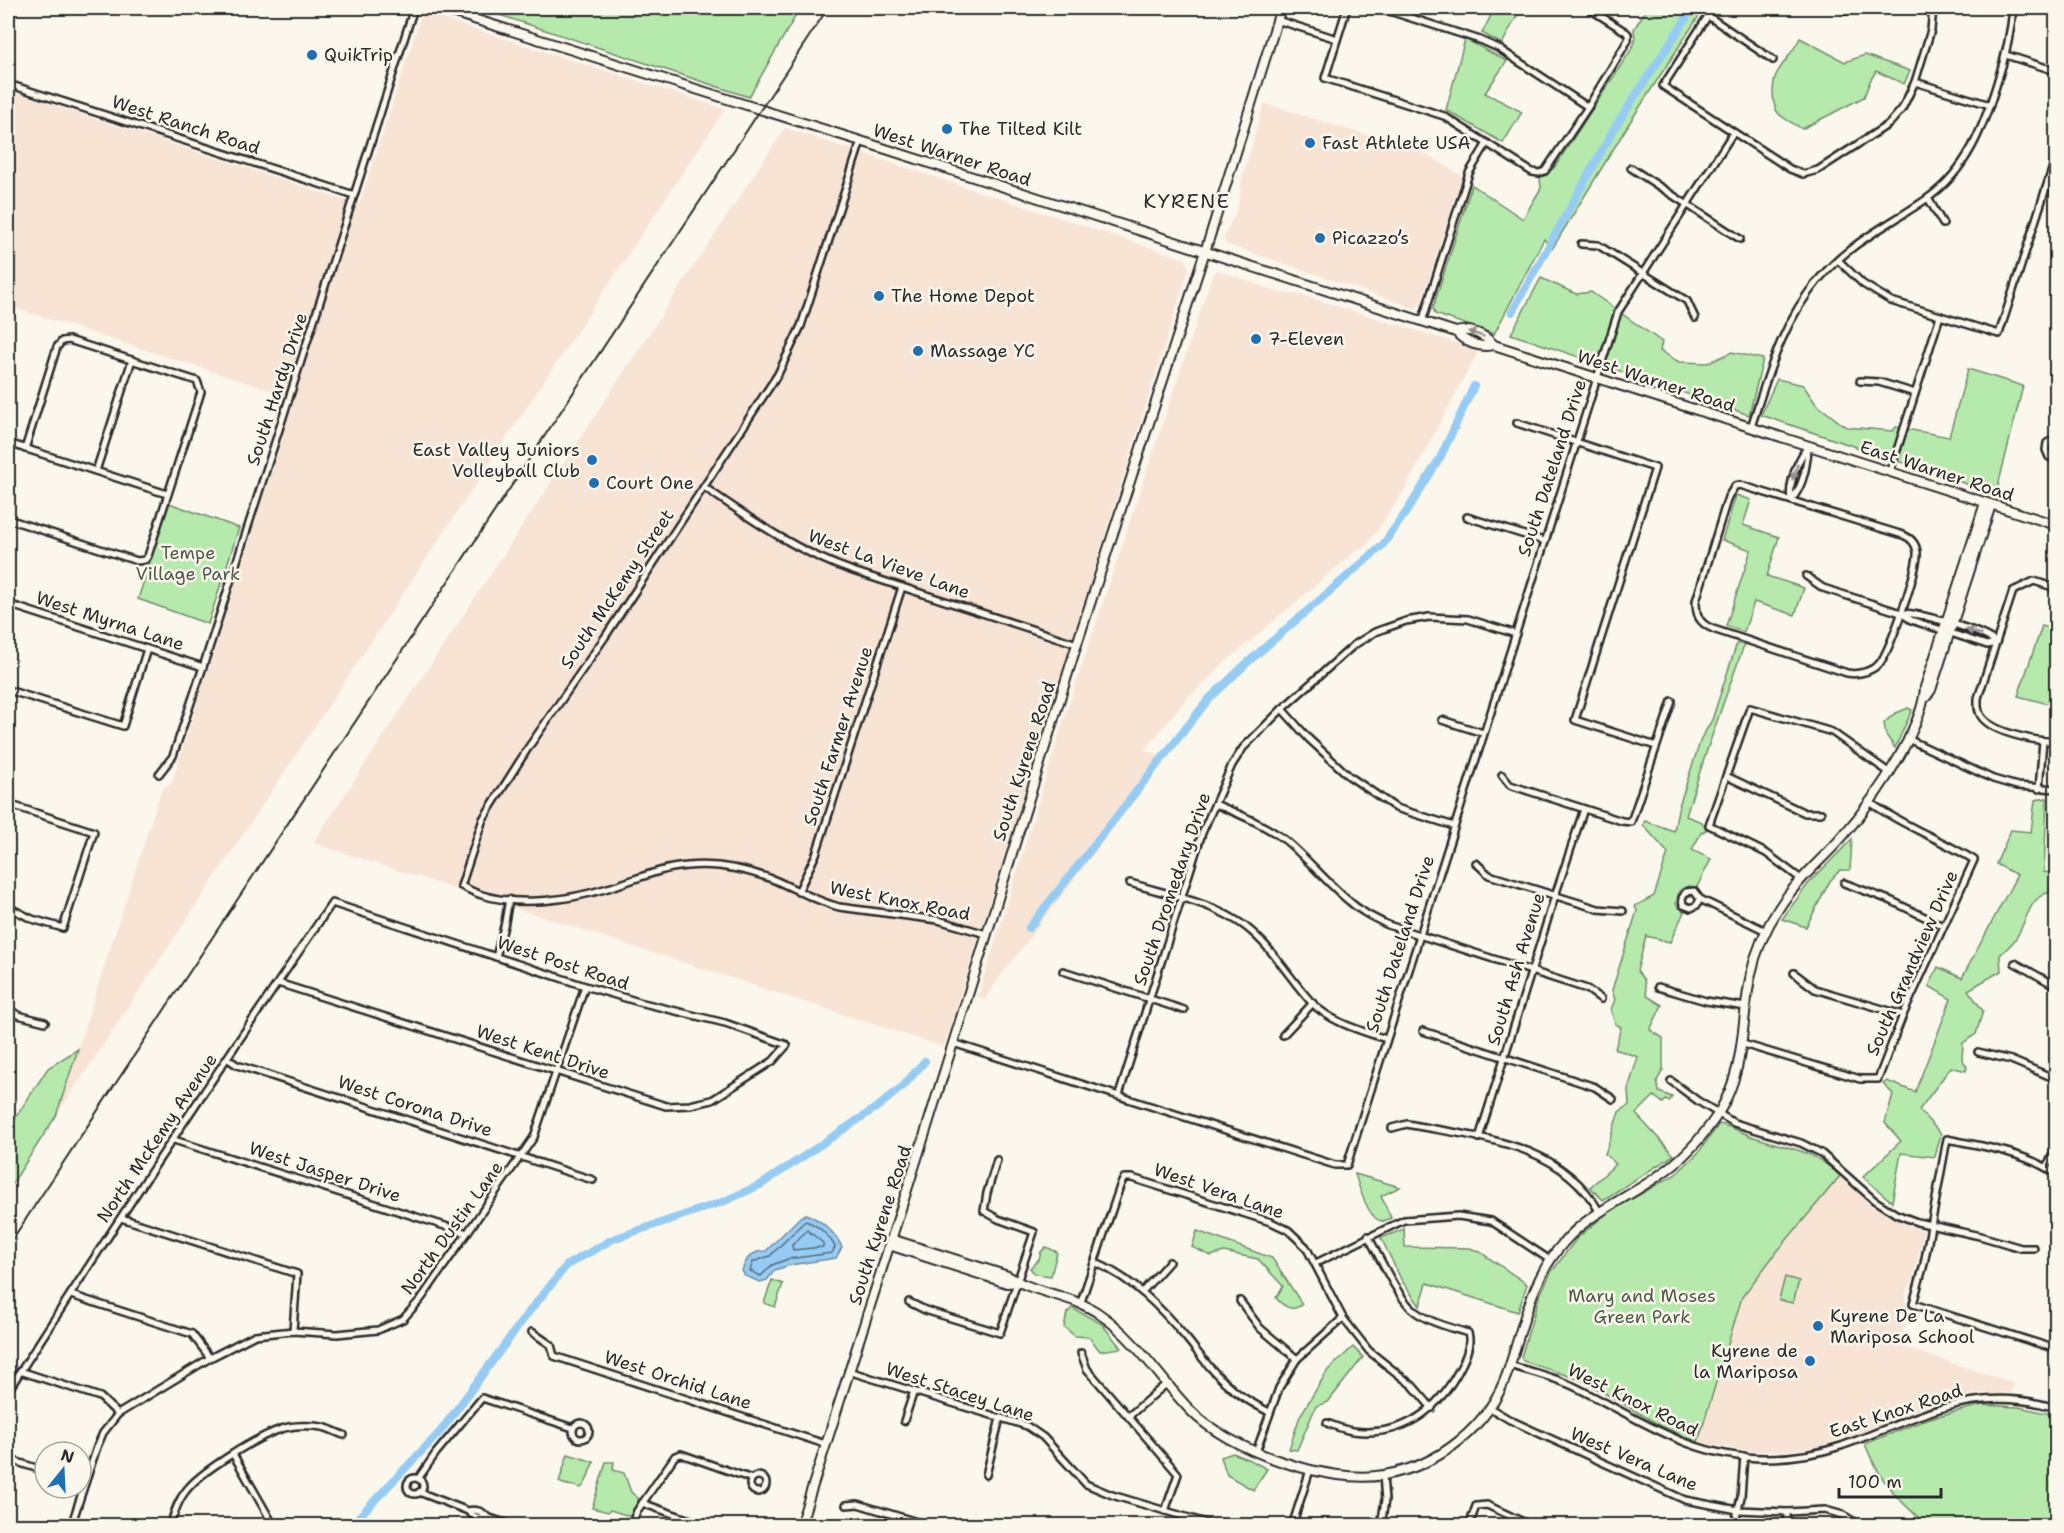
<svg xmlns="http://www.w3.org/2000/svg" width="2064" height="1533" viewBox="0 0 2064 1533" font-family="'Shantell Sans',sans-serif">
	<rect width="100%" height="100%" fill="#fbf7ec"/>
	<filter id="ink" filterUnits="userSpaceOnUse"><feTurbulence type="fractalNoise" baseFrequency=".0167" numOctaves="2"/><feDisplacementMap in="SourceGraphic" scale="12" xChannelSelector="R" yChannelSelector="G"/><feConvolveMatrix kernelMatrix="1 2 1 2 8 2 1 2 1" color-interpolation-filters="sRGB"/></filter>
	<g filter="url(#ink)">
		<g fill="#f7e4d5">
			<polygon points="424,15 430,15 725,109 56,1116 159,797 163,789 172,782 295,398 8,306 8,90 359,205 420,19"/>
			<polygon points="1264,103 1426,154 1462,176 1422,301 1418,307 1415,308 1226,244 1224,240 1225,234 1234,216 1240,197 1241,183"/>
			<polygon points="785,128 1185,259 1189,268 944,1047 313,843"/>
			<polygon points="1217,270 1281,293 1302,295 1479,350 1402,494 1364,549 1358,549 1222,665 1193,694 1190,694 1145,750 1167,757 991,989 985,1000 978,997 1063,722 1212,276"/>
			<polygon points="1840,1176 1874,1207 1900,1222 1924,1231 1912,1282 1906,1291 1905,1302 1909,1308 1897,1345 2014,1383 2011,1393 1975,1394 1939,1402 1872,1429 1816,1447 1778,1451 1748,1451 1698,1442 1742,1297 1775,1254"/>
		</g>
		<g fill="#b6eaac" stroke="#708a6c" stroke-width="1.5">
			<polygon points="478,8 800,8 749,97"/>
			<polygon points="1495,8 1521,8 1502,44 1482,33"/>
			<polygon points="1647,8 1704,8 1630,122 1552,249 1544,239 1494,334 1435,314 1433,308 1472,185 1523,219 1541,188 1540,178 1554,168 1631,50 1635,41 1634,29"/>
			<path d="M1800 38 1845 62 1865 55 1910 71 1904 84 1876 71 1870 81 1864 97 1802 129C1795 124 1785 120 1779 114 1771 106 1772 82 1777 73 1784 61 1793 52 1800 38Z"/>
			<polygon points="1465,39 1507,61 1485,93 1522,112 1503,143 1446,110"/>
			<polygon points="1541,278 1576,294 1591,292 1662,342 1660,351 1679,362 1708,363 1732,352 1763,359 1749,415 1511,334"/>
			<polygon points="1968,369 2023,386 1996,494 1761,415 1777,379 1803,385 1816,404 1846,427 1893,431 1896,427 1949,437"/>
			<polygon points="1736,495 1751,500 1743,525 1779,537 1767,576 1804,588 1795,615 1754,602 1744,632 1726,626 1751,550 1722,540"/>
			<polygon points="169,503 239,528 208,624 138,599"/>
			<polygon points="2042,626 2056,630 2056,702 2045,703 2018,696"/>
			<path d="M1737 643 1744 645C1724 702 1703 758 1686 816L1702 822 1706 830 1701 833 1692 850 1711 859 1697 887 1687 886 1679 891 1676 904 1684 912 1670 942 1646 936 1637 971 1644 980 1647 996 1662 1005 1650 1030 1663 1038V1070L1657 1081 1659 1092 1672 1097 1669 1102 1666 1100 1663 1103 1654 1096 1636 1114 1674 1155 1603 1200 1590 1187 1616 1164 1605 1154 1619 1112 1629 1105 1628 1089 1638 1057 1615 1049 1621 1027 1615 1024 1611 1009 1615 1000 1612 990 1637 911 1635 906 1654 896 1668 853 1643 825 1645 821 1674 831 1678 809 1701 739 1712 720Z"/>
			<polygon points="1908,708 1912,710 1895,748 1886,735 1884,723 1894,714"/>
			<path d="M2047 798 2044 872 2056 874V891C2027 893 2028 923 2014 941 2010 946 2005 950 2000 955L2001 971 1968 990 1983 1011 1976 1034 1963 1043 1962 1059 1967 1067 1966 1071 1951 1067 1919 1110 1941 1134 1935 1157 1901 1153 1892 1202 1863 1177 1901 1141 1885 1123 1893 1094 1883 1084 1887 1081 1915 1092 1951 999 1929 986 1938 967 1962 978 2017 875 1996 864 2011 830 2031 832 2035 800Z"/>
			<polygon points="1852,839 1850,870 1840,870 1830,881 1806,927 1782,919 1808,884"/>
			<polygon points="78,1049 56,1116 8,1190 8,1129 48,1068"/>
			<path d="M1719 1124C1731 1126 1742 1133 1754 1137 1791 1150 1810 1147 1840 1176L1775 1254 1742 1297 1698 1442 1659 1425 1584 1381 1523 1361 1521 1357 1538 1300 1550 1274 1577 1238 1609 1212 1676 1174 1698 1153Z"/>
			<path d="M1355 1174 1400 1187 1381 1196 1391 1218C1389 1219 1383 1221 1381 1221 1368 1219 1358 1184 1355 1174Z"/>
			<polygon points="1404,1229 1405,1247 1470,1248 1480,1252 1527,1284 1518,1312 1427,1283 1420,1306 1402,1281 1381,1238"/>
			<path d="M1197 1231 1272 1258 1302 1304C1293 1313 1283 1306 1276 1298L1283 1286 1258 1259 1224 1252 1211 1256 1192 1247Z"/>
			<polygon points="1046,1247 1057,1252 1051,1276 1035,1274 1030,1268 1039,1259 1041,1252"/>
			<polygon points="1785,1277 1799,1281 1793,1303 1779,1300"/>
			<polygon points="772,1280 783,1284 775,1307 764,1303"/>
			<polygon points="1072,1308 1102,1324 1121,1348 1100,1351 1089,1337 1075,1336 1064,1327 1067,1313"/>
			<polygon points="1353,1347 1363,1357 1328,1402 1316,1406 1297,1450 1289,1449 1300,1416 1328,1370"/>
			<path d="M1982 1405 2018 1407 2056 1415V1525H1927C1897 1499 1880 1482 1865 1444L1930 1418Z"/>
			<polygon points="1233,1453 1252,1461 1267,1469 1253,1490 1227,1475 1221,1457"/>
			<path d="M568 1454 594 1462C588 1471 589 1481 581 1488 573 1485 566 1486 559 1482Z"/>
			<polygon points="606,1462 614,1462 613,1470 624,1473 631,1492 639,1499 630,1516 610,1510 608,1512 592,1508"/>
		</g>
		<path fill="#96ccf4" stroke="#6b8ca4" stroke-width="1.5" d="M806 1214C821 1220 835 1232 842 1247L836 1258 790 1265 775 1270 767 1280 760 1282 745 1276 742 1271C746 1258 752 1251 766 1251L800 1217Z"/>
		<g fill="none" stroke-linecap="round" stroke-linejoin="round">
			<g stroke="#566b7b" stroke-width="1.5">
				<path d="M805 1221C817 1224 830 1236 835 1247L832 1253 788 1259 772 1265 761 1276 750 1271 753 1262 770 1256Z"/>
				<polygon points="807,1230 823,1243 823,1247 793,1250 792,1245"/>
			</g>
			<g stroke="#96ccf4" stroke-width="8">
				<polyline points="1512,312 1615,127 1693,8"/>
				<polyline points="1029,928 1208,700 1248,662 1382,546 1409,508 1440,458 1474,386"/>
				<polyline points="350,1526 440,1432 528,1313 567,1265 613,1239 725,1201 762,1184 880,1105 903,1086 925,1061"/>
			</g>
			<g stroke="#2b2b2b" stroke-width="10">
				<g id="street">
					<polyline points="1347,8 1325,78 1444,116 1532,172 1539,173 1545,171 1588,107 1628,40 1628,34 1626,32 1588,8"/>
					<polyline points="1380,8 1480,40 1498,48 1588,107"/>
					<polyline points="1713,8 1663,86 1790,169 1803,174 1818,170 1889,124 1902,109 1915,82 1931,30 1933,8"/>
					<polyline points="1843,8 1846,11"/>
					<polyline points="1708,16 1773,60"/>
					<polyline points="1277,20 1337,39"/>
					<polyline points="2006,55 2056,71"/>
					<polyline points="1915,82 1990,105"/>
					<polyline points="8,84 354,195"/>
					<path d="M861 141 801 326 778 374 605 637 528 748 483 819 461 886C468 889 475 893 482 895 521 907 570 900 608 888 635 880 659 868 687 866 715 863 745 869 772 879 794 888 815 901 839 907L938 920 986 934"/>
					<polyline points="1631,168 1740,239"/>
					<polyline points="1928,198 1943,224"/>
					<polyline points="1581,244 1598,245 1687,301 1695,318"/>
					<polyline points="1838,260 1863,284 1891,301 1999,334 2056,157"/>
					<polyline points="1422,322 1469,173 1487,143"/>
					<polyline points="1860,381 1879,382 1915,393"/>
					<polyline points="1517,423 1655,468 1575,720 1656,746"/>
					<path d="M1751 427C1768 375 1782 322 1819 279 1853 240 1888 226 1928 198 1967 170 1983 128 1997 83 2005 58 2011 34 2013 8"/>
					<polyline points="2056,438 2047,443 2046,450 2049,457 2056,460"/>
					<polyline points="8,443 167,494"/>
					<polyline points="96,471 132,360"/>
					<polyline points="1890,472 1940,316"/>
					<path d="M1740 485 1903 535C1911 538 1916 544 1917 552 1919 566 1889 656 1878 665 1869 672 1858 675 1847 673L1713 629C1699 623 1696 616 1696 601L1728 497 1735 486Z"/>
					<path d="M704 487C752 520 797 552 853 571L1077 644"/>
					<path d="M1791 500C1788 482 1798 460 1808 446"/>
					<path d="M1791 500C1803 487 1807 465 1808 448"/>
					<polyline points="1467,517 1544,541"/>
					<polyline points="8,519 137,561 145,560 148,556 201,392 197,381 69,340 62,341 57,347 25,449"/>
					<polyline points="1806,576 1823,588 1901,613 1911,620 1987,645 1996,643"/>
					<path d="M2056 588 2034 581 2013 591 1978 698C1978 705 1977 710 1981 716 1992 733 2038 742 2056 741"/>
					<polyline points="8,604 203,667"/>
					<path d="M1901 613C1917 612 1985 631 1996 643"/>
					<polyline points="8,690 123,726 147,649"/>
					<polyline points="1282,709 1309,739 1349,776 1396,808 1454,826"/>
					<polyline points="1442,720 1483,733"/>
					<polyline points="1908,739 1993,779 2017,786 2056,789"/>
					<polyline points="159,774 173,756 203,667 414,8"/>
					<polyline points="1502,775 1510,785 1622,821 1631,822 1672,701"/>
					<polyline points="1726,776 1805,813 1821,813"/>
					<polyline points="2039,789 2043,741"/>
					<polyline points="8,804 94,832 63,928 32,919 8,907"/>
					<path d="M1215 804C1239 814 1264 824 1285 840 1308 859 1326 882 1349 901 1361 912 1374 918 1388 925L1587 989 1601 999"/>
					<polyline points="1476,863 1489,875 1598,909 1623,911"/>
					<polyline points="1801,879 1766,853 1709,825 1750,708 1832,732 1890,773"/>
					<path d="M1130 883C1169 895 1213 902 1246 927 1273 948 1289 978 1312 1003 1332 1023 1360 1030 1386 1039"/>
					<polyline points="1844,883 1892,901 1943,926"/>
					<polyline points="798,892 816,854 902,587"/>
					<polyline points="1700,899 1697,905 1691,908 1683,905 1682,898 1686,892 1694,891 1700,899 1766,931"/>
					<polyline points="496,957 505,922 509,899"/>
					<polyline points="2015,963 2056,986"/>
					<polyline points="1063,971 1184,1010"/>
					<polyline points="1794,973 1815,989 1903,1015"/>
					<polyline points="1658,987 1706,1001 1746,1007"/>
					<polyline points="8,1009 18,1015 45,1022"/>
					<polyline points="1423,1031 1595,1087 1613,1099"/>
					<polyline points="1283,1035 1313,1003"/>
					<polyline points="953,1043 1335,1165 1347,1165 1618,312 1733,133"/>
					<path d="M1743 1044 1860 1079H1878L1903 1015 1974 860C1940 839 1903 826 1871 803"/>
					<polyline points="1978,1052 2011,1060 2056,1079"/>
					<polyline points="228,1059 237,1065 593,1180"/>
					<polyline points="1671,1081 1698,1101 1734,1123 1801,1143 1821,1153 1874,1200 1896,1214 1917,1222 1980,1236 2021,1248 2034,1248"/>
					<polyline points="1119,1095 1202,833 1232,765 1243,748 1282,709 1354,645 1375,632 1406,621 1429,617 1468,619 1516,634"/>
					<path d="M1392 1128 1407 1124C1478 1138 1559 1141 1599 1211"/>
					<polyline points="1479,1138 1555,896 1584,809"/>
					<polyline points="174,1140 467,1233"/>
					<polyline points="2047,1167 2056,1148"/>
					<path d="M2056 1174C2027 1153 1982 1146 1947 1139L1924 1264 1913 1304 2056 1349"/>
					<polyline points="121,1218 297,1274 293,1331"/>
					<path d="M1096 1263C1133 1279 1161 1308 1187 1339 1200 1355 1211 1371 1227 1384 1239 1396 1254 1404 1269 1412"/>
					<polyline points="1316,1263 1404,1220 1458,1216 1491,1221 1550,1260"/>
					<polyline points="1142,1292 1169,1262"/>
					<polyline points="71,1295 192,1334 210,1358"/>
					<polyline points="1240,1301 1260,1328 1297,1359"/>
					<polyline points="909,1302 925,1310 1000,1333 1034,1232 998,1219 984,1211 987,1193 997,1160"/>
					<polyline points="1081,1302 1120,1186 1124,1178 1132,1178 1271,1222 1288,1230 1306,1247 1343,1318 1369,1351 1413,1386 1432,1408"/>
					<polyline points="532,1332 551,1345 554,1356 825,1444"/>
					<polyline points="1081,1353 1087,1369 1178,1474 1165,1511"/>
					<path d="M1510 1365C1531 1372 1554 1377 1575 1387 1638 1418 1691 1458 1765 1458 1791 1458 1817 1454 1841 1446 1888 1430 1934 1404 1984 1400 2008 1398 2034 1401 2056 1408"/>
					<polyline points="20,1371 100,1397 118,1414"/>
					<polyline points="848,1371 1027,1426 1043,1437 1086,1484 1112,1495 1216,1526"/>
					<path d="M8 1391C113 1227 222 1064 332 903L585 986 639 1002 725 1023 787 1045 773 1061 712 1100 690 1105 666 1106 278 983"/>
					<polyline points="1490,1408 1510,1420 1685,1500 1738,1510 1787,1512 1825,1510 1843,1515 1861,1526"/>
					<polyline points="1129,1416 1166,1384"/>
					<polyline points="904,1421 914,1391"/>
					<circle cx="581" cy="1431" r="8"/>
					<path d="M1327 1423C1335 1426 1344 1430 1353 1431 1402 1437 1436 1412 1458 1372 1465 1360 1472 1345 1468 1333 1449 1327 1427 1322 1412 1309 1396 1294 1379 1256 1368 1236"/>
					<polyline points="1256,1452 1279,1388 1297,1359 1343,1318"/>
					<polyline points="233,1454 274,1526"/>
					<polyline points="8,1459 45,1471"/>
					<polyline points="986,1475 1000,1418"/>
					<circle cx="758" cy="1484" r="8"/>
					<circle cx="415" cy="1486" r="8"/>
					<polyline points="418,1479 436,1453 482,1398 573,1428"/>
					<path d="M419 1492 468 1511C473 1517 479 1519 487 1517"/>
					<polyline points="642,1503 707,1526"/>
					<polyline points="846,1505 858,1504 930,1526"/>
					<path d="M468 1511C475 1509 483 1511 487 1517L514 1526"/>
					<polyline points="71,1526 97,1447 103,1433 118,1414 210,1358 255,1335 293,1331 337,1334 378,1330 403,1319 421,1299 534,1137 585,986"/>
					<path d="M170 1526C174 1514 177 1502 185 1492 199 1472 257 1437 281 1429 293 1425 310 1425 322 1427 329 1428 337 1433 344 1435"/>
					<polyline points="631,1526 637,1511 675,1456 681,1454 752,1479"/>
					<polyline points="1292,1526 1310,1470"/>
					<polyline points="1381,1526 1385,1500 1383,1476"/>
					<polyline points="1469,1526 1476,1506 1487,1505 1532,1526"/>
					<polyline points="1734,1526 1741,1497 1744,1456"/>
					<polyline points="1787,1526 1787,1512"/>
				</g>
			</g>
			<g stroke="#2b2b2b" stroke-width="12">
				<g id="secondary">
					<path d="M439 8 867 143 1456 332C1465 343 1480 348 1494 345"/>
					<path d="M1456 332C1470 328 1484 334 1494 345L2056 525"/>
					<polyline points="1926,697 1931,690 1991,505"/>
					<path d="M891 1239 1008 1276C1035 1294 1072 1294 1101 1315 1137 1340 1160 1379 1190 1410 1228 1450 1329 1485 1384 1475 1439 1466 1488 1427 1507 1374 1523 1328 1530 1280 1564 1242 1590 1212 1626 1199 1658 1176 1682 1160 1702 1138 1718 1114 1747 1067 1740 1024 1751 974 1756 950 1766 928 1779 908 1796 881 1821 861 1842 837 1867 808 1889 777 1907 742 1915 725 1924 707 1925 687L1985 503"/>
					<polyline points="889,1245 1007,1283 1017,1282"/>
					<polyline points="800,1526 927,1127 1077,644 1210,236 1281,8"/>
				</g>
			</g>
			<use href="#street" stroke="#fbf7ec" stroke-width="5"/>
			<use href="#secondary" stroke="#fbf7ec" stroke-width="8"/>
			<polyline stroke="#2b2b2b" stroke-width="2" points="8,1246 828,8"/>
		</g>
		<defs><path id="oneway-solid" d="M-6-.8H1V-3.2L6.5 0L1 3.2V.8H-6Z" transform="scale(1.5)"/></defs>
		<g fill="#93918c">
			<use href="#oneway-solid" transform="translate(1476 334) rotate(-161)"/>
			<use href="#oneway-solid" transform="translate(1795 472) rotate(108)"/>
			<use href="#oneway-solid" transform="translate(1974 632) rotate(-162)"/>
		</g>
	</g>
	<g fill="#1f6fb2" stroke="#fbf7ec" stroke-width="2">
		<circle cx="312" cy="55" r="6"/>
		<circle cx="947" cy="129" r="6"/>
		<circle cx="1310" cy="143" r="6"/>
		<circle cx="1320" cy="238" r="6"/>
		<circle cx="879" cy="296" r="6"/>
		<circle cx="1256" cy="339" r="6"/>
		<circle cx="918" cy="351" r="6"/>
		<circle cx="592" cy="460" r="6"/>
		<circle cx="594" cy="483" r="6"/>
		<circle cx="1818" cy="1326" r="6"/>
		<circle cx="1810" cy="1361" r="6"/>
	</g>
	<g text-anchor="middle" dominant-baseline="central" stroke-width="5" stroke-linejoin="round" paint-order="stroke">
		<g font-size="18" fill="#2b2b2b" stroke="#fbf7ec" text-anchor="start">
			<text x="324" y="55">QuikTrip</text>
			<text x="959" y="129">The Tilted Kilt</text>
			<text x="1322" y="143">Fast Athlete USA</text>
			<text x="1332" y="238">Picazzo’s</text>
			<text x="891" y="296">The Home Depot</text>
			<text x="1268" y="339">7-Eleven</text>
			<text x="930" y="351">Massage YC</text>
			<text x="580" y="450" text-anchor="end">East Valley Juniors<tspan x="580" dy="21">Volleyball Club</tspan></text>
			<text x="606" y="483">Court One</text>
			<text x="1830" y="1316">Kyrene De La<tspan x="1830" dy="21">Mariposa School</tspan></text>
			<text x="1798" y="1351" text-anchor="end">Kyrene de<tspan x="1798" dy="21">la Mariposa</tspan></text>
		</g>
		<g font-size="18" fill="#2b2b2b" stroke="#fbf7ec">
			<text transform="translate(186 125) rotate(18)">West Ranch Road</text>
			<text transform="translate(952 155) rotate(18)">West Warner Road</text>
			<text transform="translate(1656 381) rotate(18)">West Warner Road</text>
			<text transform="translate(277 389) rotate(-72)">South Hardy Drive</text>
			<text transform="translate(1552 468) rotate(-72)">South Dateland Drive</text>
			<text transform="translate(1937 471) rotate(18)">East Warner Road</text>
			<text transform="translate(889 564) rotate(20)">West La Vieve Lane</text>
			<text transform="translate(617 589) rotate(-56)">South McKemy Street</text>
			<text transform="translate(110 621) rotate(18)">West Myrna Lane</text>
			<text transform="translate(838 736) rotate(-72)">South Farmer Avenue</text>
			<text transform="translate(1024 761) rotate(-72)">South Kyrene Road</text>
			<text transform="translate(1172 889) rotate(-71)">South Dromedary Drive</text>
			<text transform="translate(900 901) rotate(11)">West Knox Road</text>
			<text transform="translate(1400 944) rotate(-72)">South Dateland Drive</text>
			<text transform="translate(563 963) rotate(18)">West Post Road</text>
			<text transform="translate(1912 963) rotate(-66)">South Grandview Drive</text>
			<text transform="translate(1516 969) rotate(-73)">South Ash Avenue</text>
			<text transform="translate(543 1052) rotate(18)">West Kent Drive</text>
			<text transform="translate(415 1106) rotate(18)">West Corona Drive</text>
			<text transform="translate(157 1138) rotate(-56)">North McKemy Avenue</text>
			<text transform="translate(325 1172) rotate(18)">West Jasper Drive</text>
			<text transform="translate(1219 1191) rotate(19)">West Vera Lane</text>
			<text transform="translate(880 1225) rotate(-72)">South Kyrene Road</text>
			<text transform="translate(452 1228) rotate(-54)">North Dustin Lane</text>
			<text transform="translate(678 1380) rotate(18)">West Orchid Lane</text>
			<text transform="translate(960 1392) rotate(18)">West Stacey Lane</text>
			<text transform="translate(1633 1400) rotate(26)">West Knox Road</text>
			<text transform="translate(1896 1411) rotate(-18)">East Knox Road</text>
			<text transform="translate(1634 1459) rotate(23)">West Vera Lane</text>
		</g>
		<g font-size="18" fill="#4e5b4b" stroke="#fbf7ec">
			<text x="188" y="553">Tempe<tspan x="188" dy="21">Village Park</tspan></text>
			<text x="1642" y="1296">Mary and Moses<tspan x="1642" dy="21">Green Park</tspan></text>
		</g>
		<g font-size="20" letter-spacing="1.5" fill="#2b2b2b" stroke="#fbf7ec">
			<text x="1187" y="201">KYRENE</text>
		</g>
	</g>
	<rect width="2064" height="1533" fill="none" stroke="#fbf7ec" stroke-width="30"/>
	<rect x="15" y="15" width="2034" height="1503" fill="none" stroke="#2b2b2b" stroke-width="2" filter="url(#ink)"/>
	<g transform="translate(63 1470) rotate(18)"><circle r="28" fill="#fbf7ec" stroke="#a8a59f" stroke-width="1.5"/>
	<path d="M0-4.5L10 22L0 15L-10 22Z" fill="#1f6fb2"/>
	<text y="-9" font-size="16" font-weight="bold" text-anchor="middle" fill="#2b2b2b">N</text>
	</g>
	<path d="M1839 1488v9h102v-9" fill="none" stroke="#2b2b2b" stroke-width="3"/>
	<text x="1848" y="1488" font-size="18" fill="#2b2b2b" stroke="#fbf7ec" stroke-width="4.5" paint-order="stroke">100 m</text>
</svg>
